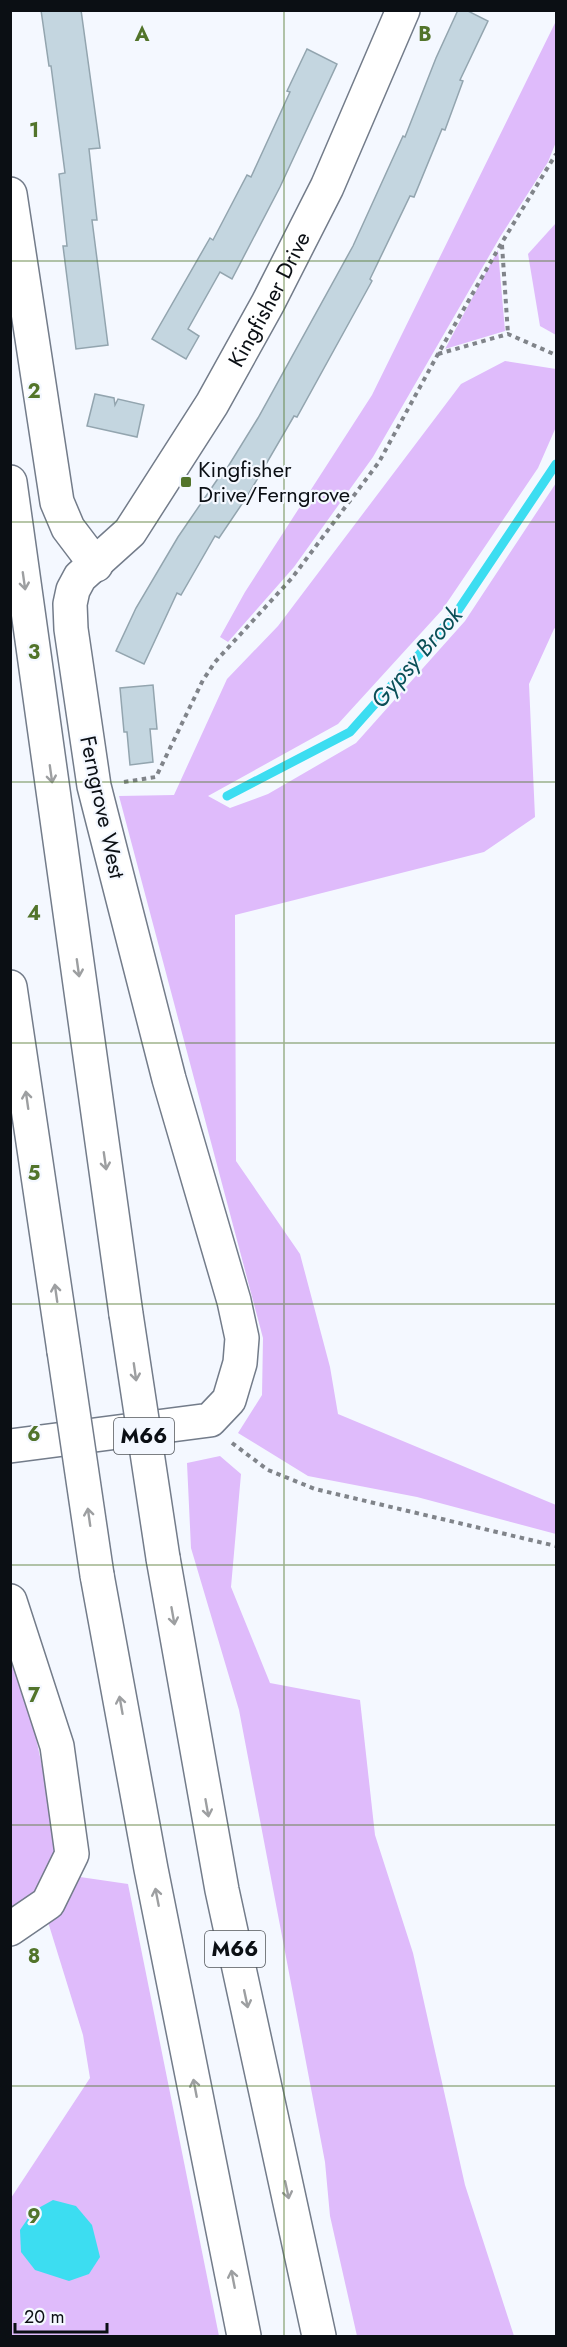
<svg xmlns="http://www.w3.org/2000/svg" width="567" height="2347" viewBox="0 0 567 2347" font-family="Jost,sans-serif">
	<rect width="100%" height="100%" fill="#f4f8ff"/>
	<g fill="#dfbbfb">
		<polygon points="556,21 556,142 548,162 500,237 373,457 294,567 228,642 220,637 245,592 372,395"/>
		<polygon points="556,223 556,335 540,326 528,254"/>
		<polygon points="498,250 505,331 445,349"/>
		<polygon points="505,361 556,369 556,427 538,468 442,610 338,724 208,796 230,808 268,794 356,743 465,621 556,483 556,627 554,629 529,684 535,817 484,852 235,915 236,1161 300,1254 330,1367 338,1414 556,1505 556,1534 417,1497 308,1476 238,1433 262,1395 263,1338 119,796 174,795 227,679 278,626 461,384"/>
		<polygon points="220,1456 241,1474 231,1587 270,1683 360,1700 375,1835 413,1953 465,2185 514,2336 357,2336 330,2216 325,2162 239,1710 191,1548 187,1463"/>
		<polygon points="10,1654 19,1660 59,1844 34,1899 10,1909"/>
		<polygon points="80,1877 128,1884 219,2336 11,2336 11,2198 90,2078 83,2035 48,1922"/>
	</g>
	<polygon fill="#3cddf1" points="53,2200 76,2206 92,2225 100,2257 89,2274 69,2281 35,2270 21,2252 20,2230 33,2211"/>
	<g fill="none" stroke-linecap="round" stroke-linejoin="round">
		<polyline stroke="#3cddf1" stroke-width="9" points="227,796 350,732 457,612 556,464"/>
	</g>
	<g fill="#c4d6e0" stroke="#93a5af" stroke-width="1.5">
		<polygon points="41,10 81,10 100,148 89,149 97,220 92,220 108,345 76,349 63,246 67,246 59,174 65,173 51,66 49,66"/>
		<polygon points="458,10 466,10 488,21 460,80 463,81 445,130 442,129 414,197 410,196 370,279 372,281 297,417 294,416 248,495 219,538 215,536 181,595 177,593 144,664 116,651 136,608 178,537 219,477 221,478 258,418 353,246 403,136 405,137 436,58"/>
		<polygon points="307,49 337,64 280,187 232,279 220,272 188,329 199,336 186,359 152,339 210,238 213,240 247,175 251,177 290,92 287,91"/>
		<polygon points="95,394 114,398 115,405 118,399 144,405 137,437 87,426"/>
		<polygon points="153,685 157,729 150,729 153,762 130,765 127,732 124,732 120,688"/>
	</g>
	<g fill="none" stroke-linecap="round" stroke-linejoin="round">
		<g stroke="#737c8a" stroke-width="36">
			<g id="minor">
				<polyline points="10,194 57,502 68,528 96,565"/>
				<path id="s1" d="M10 1446 210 1420 229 1400 240 1363 242 1338 234 1301 169 1079 94 786 71 629 70 604 73 590 80 577 130 532 212 404 268 303 327 187 403 10"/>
				<polyline points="10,1601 57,1746 72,1854 48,1903 10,1929"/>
			</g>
		</g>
		<g stroke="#737c8a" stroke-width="36">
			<g id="highway">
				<polyline points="10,482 126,1314"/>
				<polyline points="10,987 64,1351"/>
				<polyline points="163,1558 222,1890 319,2336"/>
				<polyline points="97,1575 151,1869 244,2336"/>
			</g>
		</g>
		<g stroke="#80848a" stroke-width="4" stroke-dasharray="4.5 4.5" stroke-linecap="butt">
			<polyline points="502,245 508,334"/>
			<polyline points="438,354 508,334 556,355"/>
			<polyline points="124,782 156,777 203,680 215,662 292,578 379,462 438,354 501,244 556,154"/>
			<polyline points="232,1443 268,1470 315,1489 556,1546"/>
		</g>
		<use href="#minor" stroke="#fff" stroke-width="33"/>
		<use href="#highway" stroke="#fff" stroke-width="33"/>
		<g stroke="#737c8a" stroke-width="36" stroke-linecap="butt">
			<g id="highway-bridge">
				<polyline points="126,1314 163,1558"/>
				<polyline points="64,1351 97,1575"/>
			</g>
		</g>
		<use href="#highway-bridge" stroke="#fff" stroke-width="33"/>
	</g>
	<defs><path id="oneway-shaft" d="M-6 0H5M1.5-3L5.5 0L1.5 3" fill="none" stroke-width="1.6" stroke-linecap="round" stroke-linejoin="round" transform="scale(1.5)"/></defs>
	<g stroke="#9d9fa1">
		<use href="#oneway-shaft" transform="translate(24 581) rotate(82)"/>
		<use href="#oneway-shaft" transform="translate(51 774) rotate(82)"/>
		<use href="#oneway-shaft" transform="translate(78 968) rotate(82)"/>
		<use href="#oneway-shaft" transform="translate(27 1100) rotate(-98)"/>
		<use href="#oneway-shaft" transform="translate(105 1161) rotate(82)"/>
		<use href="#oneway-shaft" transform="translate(56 1293) rotate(-98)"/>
		<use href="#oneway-shaft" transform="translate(135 1372) rotate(82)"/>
		<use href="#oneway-shaft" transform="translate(89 1517) rotate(-98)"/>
		<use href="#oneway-shaft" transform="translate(173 1616) rotate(80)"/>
		<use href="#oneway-shaft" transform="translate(121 1705) rotate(-100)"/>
		<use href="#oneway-shaft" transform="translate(207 1808) rotate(80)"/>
		<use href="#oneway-shaft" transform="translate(157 1897) rotate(-101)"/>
		<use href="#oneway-shaft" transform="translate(246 1999) rotate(78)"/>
		<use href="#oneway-shaft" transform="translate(195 2088) rotate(-101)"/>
		<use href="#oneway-shaft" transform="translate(287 2190) rotate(78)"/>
		<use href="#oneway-shaft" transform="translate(233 2279) rotate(-101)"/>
	</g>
	<path fill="none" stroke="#52742b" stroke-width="1.5" stroke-opacity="0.55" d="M284 10V2336M10 261H556M10 522H556M10 782H556M10 1043H556M10 1304H556M10 1565H556M10 1825H556M10 2086H556"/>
	<rect fill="#52742b" stroke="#f4f8ff" stroke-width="2" x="180" y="476" width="12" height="12" rx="3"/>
	<g text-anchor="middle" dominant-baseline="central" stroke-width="4.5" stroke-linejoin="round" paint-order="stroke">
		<g fill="#f4f8ff" stroke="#51555a" stroke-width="1.5">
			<rect x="114" y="1418" width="60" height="36" rx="4.5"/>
			<rect x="205" y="1931" width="60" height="36" rx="4.5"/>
		</g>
		<g font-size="21" font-weight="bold" fill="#0b0f14">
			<text x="144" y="1436">M66</text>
			<text x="235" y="1949">M66</text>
		</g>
		<g font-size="22" fill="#0b0f14" stroke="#f4f8ff">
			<text stroke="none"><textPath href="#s1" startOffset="1416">Kingfisher Drive</textPath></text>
			<text transform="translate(103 807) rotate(78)">Ferngrove West</text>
		</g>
		<g font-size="22" fill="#0b0f14" stroke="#f4f8ff" text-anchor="start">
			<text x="198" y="469">Kingfisher<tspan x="198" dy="25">Drive/Ferngrove</tspan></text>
		</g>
		<g font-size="24" font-style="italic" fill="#0a4f57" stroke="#f4f8ff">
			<text transform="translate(416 657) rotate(-49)">Gypsy Brook</text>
		</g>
	</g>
	<g font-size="20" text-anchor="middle" font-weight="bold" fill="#52742b" stroke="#f4f8ff" stroke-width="4.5" stroke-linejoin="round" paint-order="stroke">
		<text x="142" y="41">A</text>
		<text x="425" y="41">B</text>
		<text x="34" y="137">1</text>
		<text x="34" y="398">2</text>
		<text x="34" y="659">3</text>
		<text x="34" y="920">4</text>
		<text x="34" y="1180">5</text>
		<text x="34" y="1441">6</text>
		<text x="34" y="1702">7</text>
		<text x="34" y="1963">8</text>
		<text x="34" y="2223">9</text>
	</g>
	<rect width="567" height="2347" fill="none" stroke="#0b0f14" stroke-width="24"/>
	<path d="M15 2323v9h92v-9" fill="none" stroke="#0b0f14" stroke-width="3"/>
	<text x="24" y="2323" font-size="18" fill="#0b0f14" stroke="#f4f8ff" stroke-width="4.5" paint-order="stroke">20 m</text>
</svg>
